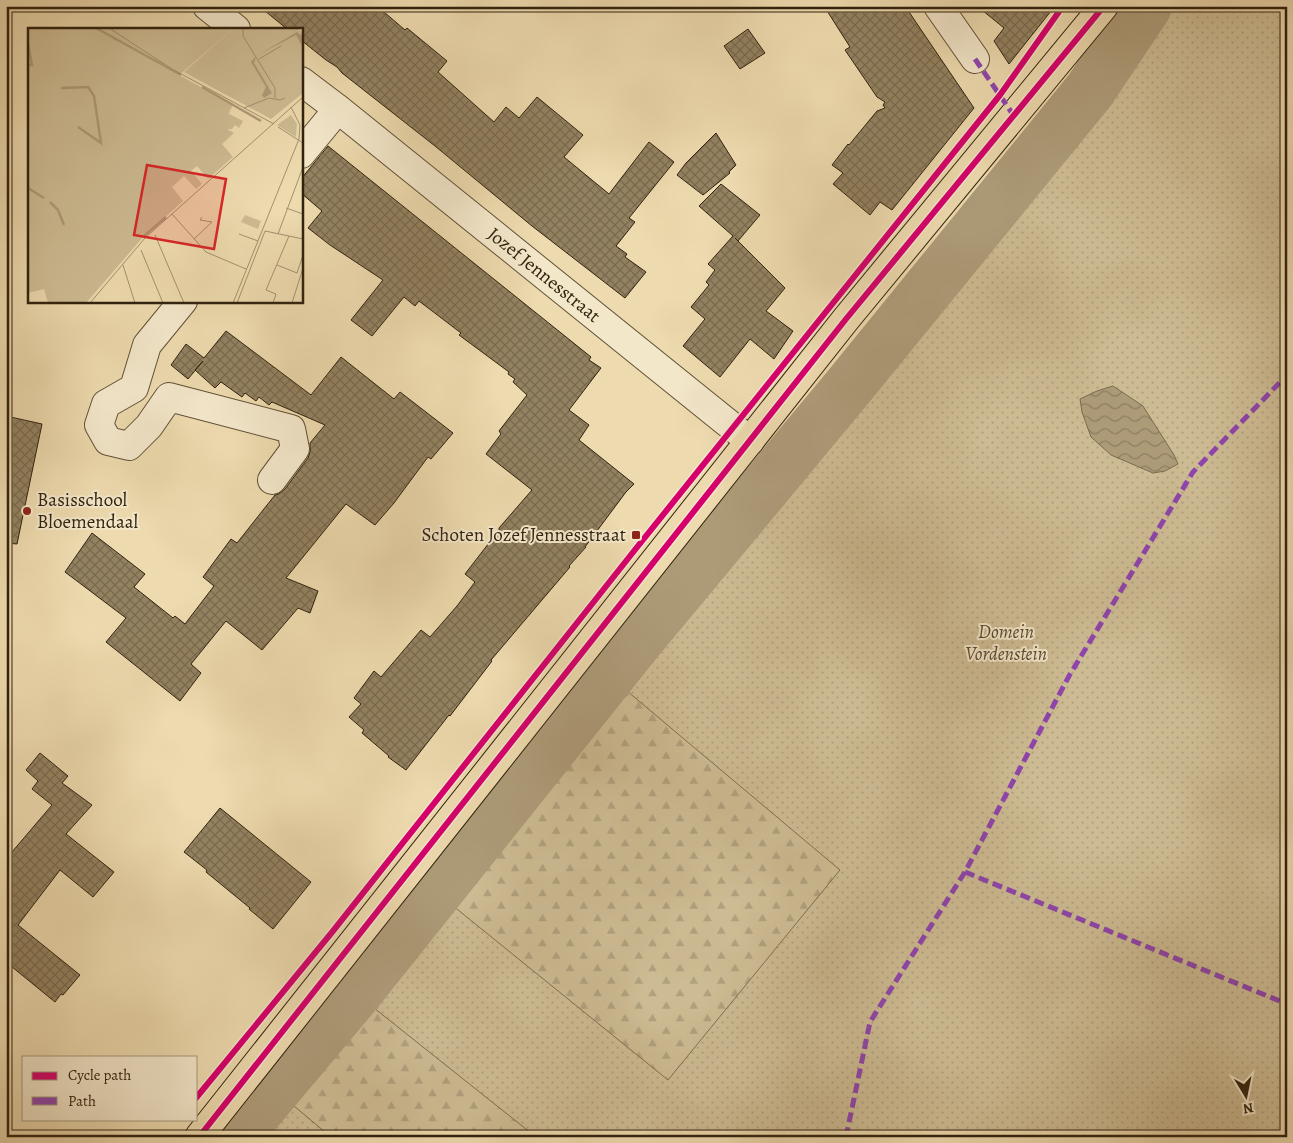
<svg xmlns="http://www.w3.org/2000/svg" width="1293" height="1143" viewBox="0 0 1293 1143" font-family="Alegreya,serif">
	<defs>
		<pattern id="forest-firs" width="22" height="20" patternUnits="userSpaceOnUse" patternTransform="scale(1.25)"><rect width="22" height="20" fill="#cdbb93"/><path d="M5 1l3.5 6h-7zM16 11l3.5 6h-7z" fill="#b0a07e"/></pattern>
		<pattern id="park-dots" width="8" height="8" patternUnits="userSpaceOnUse" patternTransform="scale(1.25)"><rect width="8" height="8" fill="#cdbb93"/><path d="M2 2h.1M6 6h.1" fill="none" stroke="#b0a07e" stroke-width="1.8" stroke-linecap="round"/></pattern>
		<pattern id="water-waves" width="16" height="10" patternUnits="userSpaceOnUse" patternTransform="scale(1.25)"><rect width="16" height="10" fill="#ad9b78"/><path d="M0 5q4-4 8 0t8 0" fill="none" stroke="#8d7e61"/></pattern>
		<pattern id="building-cross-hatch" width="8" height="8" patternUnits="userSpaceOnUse" patternTransform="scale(1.25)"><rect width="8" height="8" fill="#938261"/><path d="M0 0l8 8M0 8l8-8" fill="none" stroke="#796a4e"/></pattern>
	</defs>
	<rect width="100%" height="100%" fill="#eddaae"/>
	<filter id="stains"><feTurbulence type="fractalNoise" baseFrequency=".004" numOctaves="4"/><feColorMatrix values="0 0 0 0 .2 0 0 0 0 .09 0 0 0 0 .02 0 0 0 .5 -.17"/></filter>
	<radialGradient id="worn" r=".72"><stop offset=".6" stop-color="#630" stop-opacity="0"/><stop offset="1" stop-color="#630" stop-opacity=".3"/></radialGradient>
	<polygon fill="url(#forest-firs)" stroke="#7f6e50" points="1129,6 1287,6 1287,1137 241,1137 750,499 1080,87"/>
	<g fill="url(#park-dots)" stroke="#7f6e50">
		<polygon points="1152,6 1287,6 1287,1137 536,1137 369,1004 447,901 668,1080 840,870 615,681 1142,25"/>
		<polygon points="288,1101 331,1137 259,1137"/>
	</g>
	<polygon fill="url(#water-waves)" stroke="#7b6b4e" points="1113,386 1143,406 1174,455 1178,464 1165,471 1153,473 1111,455 1091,437 1082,412 1080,399 1097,391"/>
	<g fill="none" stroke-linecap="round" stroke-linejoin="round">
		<polyline stroke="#ad9b78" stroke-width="52" points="235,1137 356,993 637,641 849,386 1090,90 1146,6"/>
	</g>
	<g fill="url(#building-cross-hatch)" stroke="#31220e">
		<polygon points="259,6 377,6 405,30 407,28 447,61 438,72 494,122 506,107 519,118 537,97 583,135 564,157 609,194 649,142 674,162 629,218 635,222 616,246 627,254 625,257 646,272 625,298 532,226 435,146 342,73 337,67 326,60 301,40 301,29 287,29"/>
		<polygon points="824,6 905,6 974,108 892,210 880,202 870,215 833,184 843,173 832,165 848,144 849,145 877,111 885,108 883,105 885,102 877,97 845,50 850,47"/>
		<polygon points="977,6 1055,6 1009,64 994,41 1004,28"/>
		<polygon points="748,29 765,53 740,69 724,46"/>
		<polygon points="716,133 736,165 729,172 730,173 703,195 677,175 686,163"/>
		<polygon points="328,146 591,357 589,360 601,368 569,410 589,425 579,440 634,484 626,492 585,547 586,547 569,566 570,567 491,660 492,661 450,716 449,715 406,770 388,757 389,756 362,733 364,730 349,717 361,704 354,698 374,671 381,677 421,630 430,637 457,606 475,582 465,574 499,530 499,528 532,490 486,454 501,434 499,431 527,395 513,382 515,379 508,374 509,372 459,335 461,333 419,301 415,306 404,297 372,336 351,320 383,280 330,245 308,228 322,211 301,193 301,179"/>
		<polygon points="721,184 760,215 738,241 735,238 785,288 766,311 793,331 774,359 750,339 720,377 683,346 705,319 691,307 709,285 706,282 715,270 708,264 733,236 699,206"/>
		<polygon points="226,331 311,395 341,357 394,399 400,392 453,433 431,459 428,457 394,503 375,525 346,504 286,578 318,591 310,613 298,608 262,650 226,621 191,664 201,673 180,701 106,642 126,618 65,572 92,533 145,574 134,587 173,618 175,616 185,624 214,586 203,577 231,539 237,543 275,495 279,494 285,489 308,458 310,452 310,443 325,425 272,402 269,405 259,397 256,401 245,393 242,397 221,382 215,388 195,370 203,361 188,379 171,365 186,344 204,358"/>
		<polygon points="6,416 42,424 17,544 6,543"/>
		<polygon points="40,753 68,776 62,783 92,805 66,834 114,872 93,897 60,870 18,925 80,975 63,995 61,994 55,1002 6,962 6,859 52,805 32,789 38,781 26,770"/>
		<polygon points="220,808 311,882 273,929 249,909 250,908 206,872 207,870 184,852"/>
	</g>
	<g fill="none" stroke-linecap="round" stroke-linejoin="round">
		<g stroke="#605036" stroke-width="30">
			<g id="minor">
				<polyline points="207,6 236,29"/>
				<polyline points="938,6 975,59"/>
				<polyline points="301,81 338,109 750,441"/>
				<polyline points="301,154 338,109"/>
				<polyline points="183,301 147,345 134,388 106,404 99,425 108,441 129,446 149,426 169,397 291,429 295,449 272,480"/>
			</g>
		</g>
		<g stroke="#31220e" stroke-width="30">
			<polyline id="major" points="199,1137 846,319 1104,6"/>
		</g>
		<use href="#minor" stroke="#f3e7ca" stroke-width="28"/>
		<use href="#major" stroke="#eddaae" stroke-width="28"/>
		<g stroke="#8e44ad" stroke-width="5" stroke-dasharray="10 5" stroke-linecap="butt">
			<polyline points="975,59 1014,116"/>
			<polyline points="965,872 1287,1004"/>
			<polyline points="846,1137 870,1022 965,872 1069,676 1193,472 1287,375"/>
		</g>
		<g stroke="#f3e7ca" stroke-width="9">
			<g id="cycleway">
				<polyline points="196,1098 333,931 634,551 1000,95 1063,6"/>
				<polyline points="199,1137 846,319 1104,6"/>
			</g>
		</g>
		<use href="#cycleway" stroke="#d6006c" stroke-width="6"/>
	</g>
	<g fill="#8f2418" stroke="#f3e7ca" stroke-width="2">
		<circle cx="27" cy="511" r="5"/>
		<rect x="631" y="530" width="10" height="10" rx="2.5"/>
	</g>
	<g text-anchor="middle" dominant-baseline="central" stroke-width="4" stroke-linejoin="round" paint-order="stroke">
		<g font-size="19" fill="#31220e" stroke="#f3e7ca">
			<text transform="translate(544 275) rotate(39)">Jozef Jennesstraat</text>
		</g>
		<g font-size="19" fill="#31220e" stroke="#f3e7ca" text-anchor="start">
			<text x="37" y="500">Basisschool<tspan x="37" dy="22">Bloemendaal</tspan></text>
			<text x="626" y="535" text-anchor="end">Schoten Jozef Jennesstraat</text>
		</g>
		<g font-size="19" font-style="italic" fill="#58482f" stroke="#f3e7ca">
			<text x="1006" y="632">Domein<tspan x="1006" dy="22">Vordenstein</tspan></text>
		</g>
	</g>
	<g transform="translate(28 28)">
		<rect width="275" height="275" fill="#eddaae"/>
		<path d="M206 0H270L275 5V65L243 91 156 44ZM178 74 215 93 211 100 207 97 204 101H189ZM263 87 269 96 268 109 249 97ZM217 187 233 193 230 201 213 194Z" fill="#cdbb93"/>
		<path d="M0 0H206L151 47 205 77 194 98 206 105 194 116 205 129 180 151 169 138 163 143 174 156 168 161 156 148 144 159 155 173 116 208 58 275H20L16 261 0 265Z" fill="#cdbb93"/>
		<path d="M269 4 275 9 274 18 268 7 230 27ZM228 28 226 35 244 65 236 70 234 67 238 59 223 34Z" fill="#ad9b78"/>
		<path fill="none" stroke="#ad9b78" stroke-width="2.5" d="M68 0 153 47M0 16 4 37H0M174 59 233 93M33 60 60 59 66 68 73 115 50 99M0 160 16 170M22 174 30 182 36 197M115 209 138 189"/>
		<path fill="none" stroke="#a2906e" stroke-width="1" d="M81 0 144 41 246 96M215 0V8L247 60V70M231 31 253 18M216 80 241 70 252 72 257 70M250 99 275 115M258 180 275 186M144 186 178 224 218 241M237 203 275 211M211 206 230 213M250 206 275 139M127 207 156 275M166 211 184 194 172 192 174 189M113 222 135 275M95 237 107 275M249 237 269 245 275 227M62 275 117 210 275 69M205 275 271 111 272 97 263 79M209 275 237 203M245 275 248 266 238 262 261 208M264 275 275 240"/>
		<path fill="#d62828" fill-opacity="0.15" stroke="#d62828" stroke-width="2.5" d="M119 137 198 151 186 221 106 207Z"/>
		<rect width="275" height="275" fill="none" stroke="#31220e" stroke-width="2.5"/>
	</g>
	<rect width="1293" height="1143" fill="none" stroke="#eddaae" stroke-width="25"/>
	<rect x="8" y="8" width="1278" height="1128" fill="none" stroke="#31220e" stroke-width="2.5"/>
	<rect x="12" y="12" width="1268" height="1118" fill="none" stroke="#31220e"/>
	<rect x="22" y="1056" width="175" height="65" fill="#f3e7ca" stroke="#a5987f"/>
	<rect x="32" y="1072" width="25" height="8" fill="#d6006c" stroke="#a5987f"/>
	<text x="68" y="1080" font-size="15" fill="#31220e">Cycle path</text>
	<rect x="32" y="1097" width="25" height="8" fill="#8e44ad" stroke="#a5987f"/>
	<text x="68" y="1106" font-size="15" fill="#31220e">Path</text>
	<g transform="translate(1246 1096) rotate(170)" stroke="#f3e7ca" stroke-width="4" paint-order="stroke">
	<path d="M0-4L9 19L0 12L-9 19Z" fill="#31220e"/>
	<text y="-8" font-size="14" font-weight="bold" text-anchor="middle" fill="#31220e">N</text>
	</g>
	<rect width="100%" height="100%" filter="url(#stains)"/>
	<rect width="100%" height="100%" fill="url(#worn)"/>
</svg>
